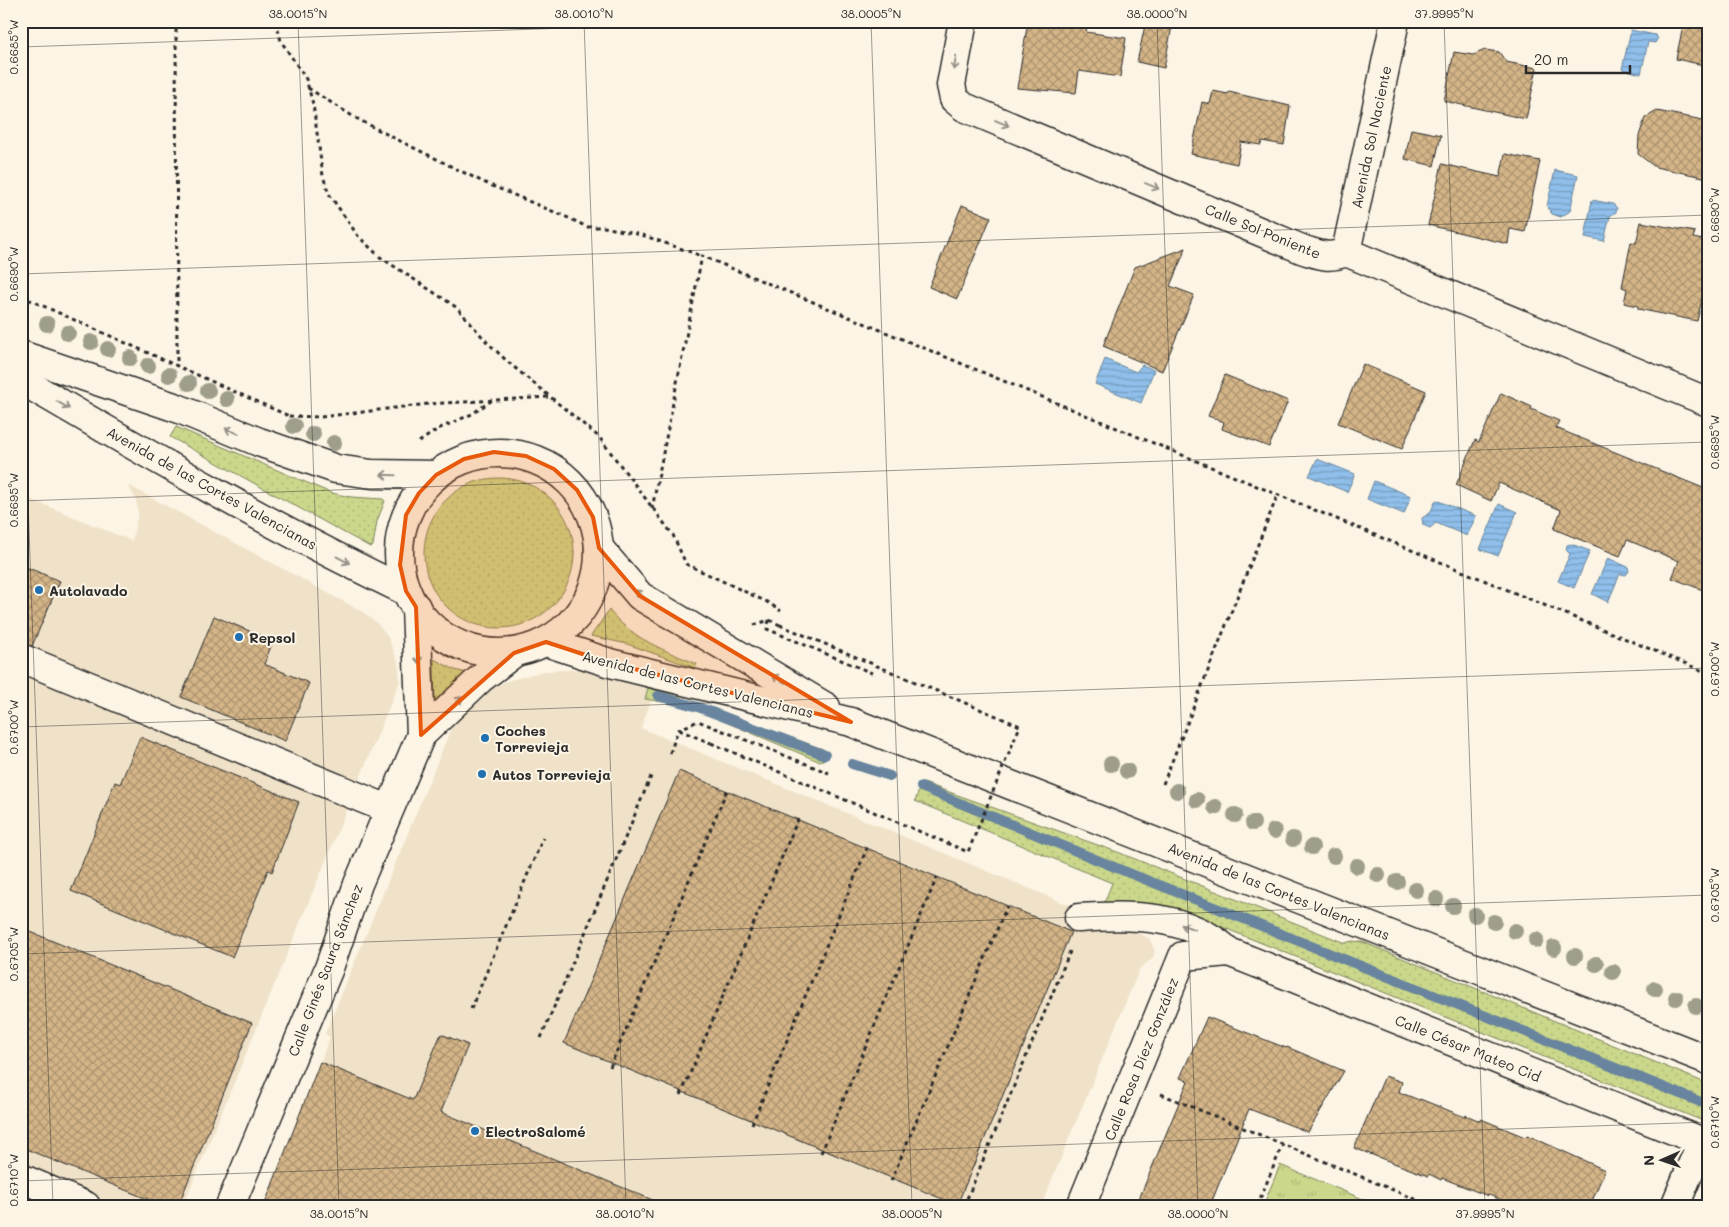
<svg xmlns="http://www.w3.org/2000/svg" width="1729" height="1227" viewBox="0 0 1729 1227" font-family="Mali,sans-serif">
	<defs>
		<pattern id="grass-dots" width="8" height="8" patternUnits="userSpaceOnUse" patternTransform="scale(1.25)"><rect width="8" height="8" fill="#cbd88b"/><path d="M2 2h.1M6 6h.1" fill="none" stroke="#aeba78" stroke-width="1.8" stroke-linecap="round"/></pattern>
		<pattern id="park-tufts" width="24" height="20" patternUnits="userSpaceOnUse" patternTransform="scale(1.25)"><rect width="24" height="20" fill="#cbd88b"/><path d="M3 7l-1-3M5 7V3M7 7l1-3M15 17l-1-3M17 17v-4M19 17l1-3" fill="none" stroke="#aeba78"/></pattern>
		<pattern id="water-rules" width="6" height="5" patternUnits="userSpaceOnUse" patternTransform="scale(1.25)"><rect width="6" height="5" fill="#8fbfea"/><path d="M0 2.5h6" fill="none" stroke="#759bbe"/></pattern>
		<pattern id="building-cross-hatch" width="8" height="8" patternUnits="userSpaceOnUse" patternTransform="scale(1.25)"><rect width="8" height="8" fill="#d4b588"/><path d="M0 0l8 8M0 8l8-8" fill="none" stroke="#ac936f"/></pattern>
	</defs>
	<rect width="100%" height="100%" fill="#fcf5e5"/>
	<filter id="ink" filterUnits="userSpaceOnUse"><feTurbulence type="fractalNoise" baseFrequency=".02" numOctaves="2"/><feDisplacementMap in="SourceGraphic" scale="10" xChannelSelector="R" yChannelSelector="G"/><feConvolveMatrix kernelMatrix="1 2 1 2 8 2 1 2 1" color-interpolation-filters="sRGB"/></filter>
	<g filter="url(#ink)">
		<g fill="#f0e2c9">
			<polygon points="128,485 363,612 377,623 388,637 398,662 400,681 183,1206 34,1206 21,1200 21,495 132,541 138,514 136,500"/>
			<polygon points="582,669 597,670 630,679 655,690 641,728 1149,938 1155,951 1153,958 1140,968 1041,1206 264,1206 330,1037 325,1034 452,726 462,712 478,697 504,682 543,671"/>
		</g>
		<g fill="url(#grass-dots)" stroke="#7b825b">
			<polygon points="176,427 331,493 351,497 383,499 385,501 377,521 373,546 370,547 170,437"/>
			<circle cx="499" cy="553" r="75"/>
			<path d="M609 610C632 639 664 650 697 664L695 668 627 644 591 636Z"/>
			<polygon points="434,659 455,670 467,673 454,684 435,710"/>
			<polygon points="648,688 679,697 823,749 825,752 823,760 818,761 697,710 680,705 645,699"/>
			<polygon points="924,783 1120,853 1345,943 1352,941 1363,942 1708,1084 1708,1123 1207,921 1103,906 1112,883 915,801 921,784"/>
		</g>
		<polygon fill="url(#park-tufts)" stroke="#7b825b" points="1280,1165 1380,1206 1263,1206"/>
		<g fill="url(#water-rules)" stroke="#67849e">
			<polygon points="1631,30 1655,35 1658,38 1655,43 1648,42 1641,74 1622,69"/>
			<polygon points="1555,170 1578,175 1570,211 1561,217 1552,214 1547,206"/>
			<polygon points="1592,200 1613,204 1617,208 1616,212 1610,216 1604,241 1585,237"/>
			<polygon points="1105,359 1136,372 1142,365 1154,370 1141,403 1095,384"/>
			<polygon points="1317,459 1355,474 1347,492 1309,476"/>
			<polygon points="1374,481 1411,496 1404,514 1367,499"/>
			<polygon points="1436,500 1476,516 1467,536 1436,523 1430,528 1423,525 1422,518 1430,513"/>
			<polygon points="1499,504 1517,512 1498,556 1480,549"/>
			<polygon points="1571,544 1590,551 1574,588 1558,581 1570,554 1566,550 1567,545"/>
			<polygon points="1608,558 1628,567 1629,571 1626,575 1620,574 1608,602 1592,594"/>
		</g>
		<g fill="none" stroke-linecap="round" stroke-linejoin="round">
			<g stroke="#67849e" stroke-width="10">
				<polyline points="658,696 698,707 825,755"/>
				<polyline points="852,764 890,776"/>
				<polyline points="921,787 1124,871 1708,1105"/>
			</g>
		</g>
		<g fill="url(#building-cross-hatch)" stroke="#2b2b2b">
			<polygon points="1028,21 1088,21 1086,32 1126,38 1120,77 1079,71 1076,93 1017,88"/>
			<polygon points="1146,21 1173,21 1164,68 1137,62"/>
			<polygon points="1684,21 1708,21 1708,66 1676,59"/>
			<polygon points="1485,50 1499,52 1506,62 1537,68 1526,119 1444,101 1454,52 1473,55"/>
			<polygon points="1213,91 1228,94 1229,92 1290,106 1284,145 1262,141 1261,145 1241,142 1237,164 1191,154 1202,102 1210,104"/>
			<polygon points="1657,111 1708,121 1708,178 1655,167 1638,154 1639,136 1645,118"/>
			<polygon points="1411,129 1441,135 1434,166 1405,159"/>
			<polygon points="1505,154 1540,161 1525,232 1510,229 1508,244 1428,225 1442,164 1500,177"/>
			<polygon points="962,205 991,217 957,299 929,287"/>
			<polygon points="1641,222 1695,232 1693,238 1708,241 1708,273 1697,321 1638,309 1638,306 1624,303 1627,289 1622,287 1631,242 1636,243"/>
			<polygon points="1186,248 1170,286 1194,295 1162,371 1103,346 1135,267"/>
			<polygon points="1363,364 1426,391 1402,449 1338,423"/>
			<polygon points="1225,375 1288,401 1269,447 1222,429 1224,422 1208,416"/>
			<polygon points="1501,393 1532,407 1531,409 1559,421 1556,428 1708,490 1708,592 1672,578 1679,561 1627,540 1620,556 1554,529 1561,510 1499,483 1491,501 1456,485 1475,440 1479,442"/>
			<polygon points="21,565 60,581 32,646 21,643"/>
			<polygon points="214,616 273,641 264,664 309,683 285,741 181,697"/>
			<polygon points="140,737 299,802 272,872 268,870 232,957 71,891 115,782 120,784"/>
			<polygon points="679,771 1071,932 957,1205 564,1043"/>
			<polygon points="21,928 252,1023 178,1206 164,1206 21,1147"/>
			<polygon points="1207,1017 1286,1048 1287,1047 1344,1071 1308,1132 1249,1109 1210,1206 1136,1206 1188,1081 1180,1078"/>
			<polygon points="441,1034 468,1045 441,1112 667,1206 264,1206 320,1062 413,1100"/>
			<polygon points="1385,1076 1402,1082 1399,1092 1419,1100 1420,1099 1465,1117 1466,1115 1480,1121 1481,1119 1525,1137 1527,1135 1605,1170 1590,1206 1516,1206 1489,1195 1488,1196 1442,1178 1441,1180 1429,1174 1428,1176 1354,1148"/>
		</g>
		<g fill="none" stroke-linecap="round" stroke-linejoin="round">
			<g stroke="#2b2b2b" stroke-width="31">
				<g id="minor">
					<path d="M963 21 951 85 954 99 964 107 1304 250C1321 255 1329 259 1346 252L1708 402"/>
					<polyline points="1346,252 1395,21"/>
					<polyline points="416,607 421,735"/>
					<polyline points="21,658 388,809"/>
					<path d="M1079 918C1130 914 1189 914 1229 952L1708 1144"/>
					<polyline points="21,1178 86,1206"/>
					<polyline points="230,1206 329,968 358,884 421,735 480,679 514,653"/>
					<polyline points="1081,1206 1183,956 1229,952"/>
					<polyline points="1675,1206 1702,1141"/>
				</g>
			</g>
			<g stroke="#2b2b2b" stroke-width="31">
				<g id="major">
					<polyline points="21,355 177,408 259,442 336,469 372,474 436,475"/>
					<path d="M21 380C147 454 274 528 406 591"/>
					<circle cx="499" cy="553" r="100"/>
					<polyline points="599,548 640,596 826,707"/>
					<polyline points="546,642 610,663 851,722 1708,1060"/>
				</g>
			</g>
			<g stroke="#2b2b2b" stroke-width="3" stroke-dasharray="4 4" stroke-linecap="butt">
				<polyline points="176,21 177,366"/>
				<polyline points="276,21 281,41 306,79 313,104 323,176 329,194 358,236 380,257 456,307 487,342 509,363 599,437 673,535 686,564 767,602 781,611"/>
				<polyline points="308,88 354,117 394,138 483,182 571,219 587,227 604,227 642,235 702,256"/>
				<polyline points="21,296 289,416"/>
				<polyline points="289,416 321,417 428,404 549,397"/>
				<polyline points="419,442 438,429 472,414 494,399"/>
				<polyline points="652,509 702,256 1708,673"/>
				<polyline points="769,620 767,629 872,673"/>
				<polyline points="754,625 769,620 780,625"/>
				<polyline points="679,730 711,743"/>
				<polyline points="670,753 678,730 698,721 829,773"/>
				<polyline points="1163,784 1278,494"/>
				<polyline points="471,1009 543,838"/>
				<polyline points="541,1038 652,774"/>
				<polyline points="610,1067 727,790"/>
				<polyline points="1161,1094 1432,1206"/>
				<polyline points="681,1095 798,819"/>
				<polyline points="752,1124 867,848"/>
				<polyline points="821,1153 937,877"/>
				<polyline points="891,1181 1007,906"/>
				<polyline points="964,1206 1071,949"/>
				<polyline points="1257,1206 1283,1144"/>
			</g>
			<use href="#minor" stroke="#fcf5e5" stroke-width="28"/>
			<use href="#major" stroke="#fcf5e5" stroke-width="28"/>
			<polyline stroke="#2b2b2b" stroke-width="3" stroke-dasharray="4 4" stroke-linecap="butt" points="711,743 968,852 1020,726 780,625"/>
		</g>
		<g fill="#9f9e8c">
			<circle cx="47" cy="324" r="8"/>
			<circle cx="68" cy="333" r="8"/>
			<circle cx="91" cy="342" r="8"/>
			<circle cx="108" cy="349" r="8"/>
			<circle cx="130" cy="358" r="8"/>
			<circle cx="148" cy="366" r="8"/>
			<circle cx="169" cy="375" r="8"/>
			<circle cx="189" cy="383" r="8"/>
			<circle cx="208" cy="391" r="8"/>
			<circle cx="227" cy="399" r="8"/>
			<circle cx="294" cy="426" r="8"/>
			<circle cx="313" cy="434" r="8"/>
			<circle cx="334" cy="443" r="8"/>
			<circle cx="1111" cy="764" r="8"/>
			<circle cx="1127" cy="771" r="8"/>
			<circle cx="1177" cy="791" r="8"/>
			<circle cx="1197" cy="800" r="8"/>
			<circle cx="1215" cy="807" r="8"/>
			<circle cx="1235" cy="815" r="8"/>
			<circle cx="1253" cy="823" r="8"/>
			<circle cx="1274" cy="831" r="8"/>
			<circle cx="1293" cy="839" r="8"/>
			<circle cx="1312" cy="847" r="8"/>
			<circle cx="1334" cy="856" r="8"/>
			<circle cx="1357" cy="866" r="8"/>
			<circle cx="1378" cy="875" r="8"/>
			<circle cx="1397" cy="882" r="8"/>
			<circle cx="1416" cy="890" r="8"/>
			<circle cx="1436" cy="899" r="8"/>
			<circle cx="1453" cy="906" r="8"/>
			<circle cx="1475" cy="915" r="8"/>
			<circle cx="1494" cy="922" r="8"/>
			<circle cx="1515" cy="931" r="8"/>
			<circle cx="1536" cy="940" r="8"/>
			<circle cx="1554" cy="948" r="8"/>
			<circle cx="1575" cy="956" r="8"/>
			<circle cx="1596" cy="964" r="8"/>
			<circle cx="1613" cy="972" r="8"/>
			<circle cx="1655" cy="989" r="8"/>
			<circle cx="1676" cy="998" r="8"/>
			<circle cx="1696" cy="1006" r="8"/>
		</g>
		<defs><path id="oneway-shaft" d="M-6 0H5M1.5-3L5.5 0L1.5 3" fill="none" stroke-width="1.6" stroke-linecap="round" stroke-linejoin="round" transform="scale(1.25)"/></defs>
		<g stroke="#949088">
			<use href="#oneway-shaft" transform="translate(955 63) rotate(100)"/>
			<use href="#oneway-shaft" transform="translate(1002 123) rotate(23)"/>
			<use href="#oneway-shaft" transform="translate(1152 186) rotate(23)"/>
			<use href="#oneway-shaft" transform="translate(63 405) rotate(31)"/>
			<use href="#oneway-shaft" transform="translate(232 431) rotate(-158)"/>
			<use href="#oneway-shaft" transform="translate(388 475) rotate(-178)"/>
			<use href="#oneway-shaft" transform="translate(343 560) rotate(28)"/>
			<use href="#oneway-shaft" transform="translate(641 595) rotate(-140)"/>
			<use href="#oneway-shaft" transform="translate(418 656) rotate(86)"/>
			<use href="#oneway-shaft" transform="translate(779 679) rotate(-149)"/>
			<use href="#oneway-shaft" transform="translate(457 702) rotate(-44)"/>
			<use href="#oneway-shaft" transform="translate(1188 927) rotate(-161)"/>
		</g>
	</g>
	<path fill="#e8590c" fill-opacity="0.2" stroke="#e8590c" stroke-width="4" stroke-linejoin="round" d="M494 452 526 456 554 469 577 490 593 517 599 548 640 596 851 722 610 663 546 642 514 653 421 735 416 607 406 591 400 565 406 515 419 493 436 475 464 459Z"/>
	<path fill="none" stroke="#2b2b2b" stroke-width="1" stroke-opacity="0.45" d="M298 21 339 1206M584 21 626 1206M871 21 912 1206M1157 21 1198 1206M1444 21 1485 1206M21 47 768 21M21 274 1708 215M21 303 53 1206M21 501 1708 442M21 727 1708 668M21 954 1708 895M21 1181 1708 1122"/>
	<g fill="#1f6fb2" stroke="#fcf5e5" stroke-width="2">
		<circle cx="39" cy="590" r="5"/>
		<circle cx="239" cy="637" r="5"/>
		<circle cx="485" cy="738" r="5"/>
		<circle cx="482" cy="774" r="5"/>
		<circle cx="475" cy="1131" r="5"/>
	</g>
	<g text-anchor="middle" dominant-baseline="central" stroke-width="4" stroke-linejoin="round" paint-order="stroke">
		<g font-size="14" fill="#2b2b2b" stroke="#fcf5e5">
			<text transform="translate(1371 137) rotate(-78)">Avenida Sol Naciente</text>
			<text transform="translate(1263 231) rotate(22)">Calle Sol Poniente</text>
			<text transform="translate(212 488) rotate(29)">Avenida de las Cortes Valencianas</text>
			<text transform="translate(698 684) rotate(14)">Avenida de las Cortes Valencianas</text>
			<text transform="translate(1279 891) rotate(22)">Avenida de las Cortes Valencianas</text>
			<text transform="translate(325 970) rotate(-69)">Calle Ginés Saura Sánchez</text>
			<text transform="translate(1468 1048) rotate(22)">Calle César Mateo Cid</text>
			<text transform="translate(1141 1059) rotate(-68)">Calle Rosa Díez González</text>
		</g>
		<g font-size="14" font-weight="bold" fill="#2b2b2b" stroke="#fcf5e5" text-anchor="start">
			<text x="49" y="590">Autolavado</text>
			<text x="249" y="637">Repsol</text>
			<text x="495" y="730">Coches<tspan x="495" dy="16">Torrevieja</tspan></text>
			<text x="492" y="774">Autos Torrevieja</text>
			<text x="485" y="1131">ElectroSalomé</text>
		</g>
	</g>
	<rect width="1729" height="1227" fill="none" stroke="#fcf5e5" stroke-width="55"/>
	<g transform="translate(1662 1160) rotate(268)" stroke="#fcf5e5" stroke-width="4" paint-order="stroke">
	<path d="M0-4L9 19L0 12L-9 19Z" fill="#2b2b2b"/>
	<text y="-8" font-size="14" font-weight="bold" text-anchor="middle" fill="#2b2b2b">N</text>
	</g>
	<path d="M1526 65v8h104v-8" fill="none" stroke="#2b2b2b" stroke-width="2.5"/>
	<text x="1534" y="65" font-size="15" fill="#2b2b2b" stroke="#fcf5e5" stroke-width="4" paint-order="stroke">20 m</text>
	<rect x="28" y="28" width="1674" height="1172" fill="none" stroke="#2b2b2b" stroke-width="2"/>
	<g font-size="12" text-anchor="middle" fill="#2b2b2b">
		<text x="298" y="18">38.0015°N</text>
		<text x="584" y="18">38.0010°N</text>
		<text x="871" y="18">38.0005°N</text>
		<text x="1157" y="18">38.0000°N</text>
		<text x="1444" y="18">37.9995°N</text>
		<text transform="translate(14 47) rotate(-90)" y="4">0.6685°W</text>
		<text transform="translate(1715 215) rotate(-90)" y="4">0.6690°W</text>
		<text transform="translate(14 274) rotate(-90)" y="4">0.6690°W</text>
		<text transform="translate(1715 442) rotate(-90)" y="4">0.6695°W</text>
		<text transform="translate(14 500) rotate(-90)" y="4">0.6695°W</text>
		<text transform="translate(1715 669) rotate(-90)" y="4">0.6700°W</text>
		<text transform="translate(14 727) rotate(-90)" y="4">0.6700°W</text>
		<text transform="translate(1715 895) rotate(-90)" y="4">0.6705°W</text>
		<text transform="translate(14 954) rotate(-90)" y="4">0.6705°W</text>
		<text transform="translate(1715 1122) rotate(-90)" y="4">0.6710°W</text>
		<text transform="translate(14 1180) rotate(-90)" y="4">0.6710°W</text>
		<text x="339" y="1218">38.0015°N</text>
		<text x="625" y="1218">38.0010°N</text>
		<text x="912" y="1218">38.0005°N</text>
		<text x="1198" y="1218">38.0000°N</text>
		<text x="1485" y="1218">37.9995°N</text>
	</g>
</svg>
